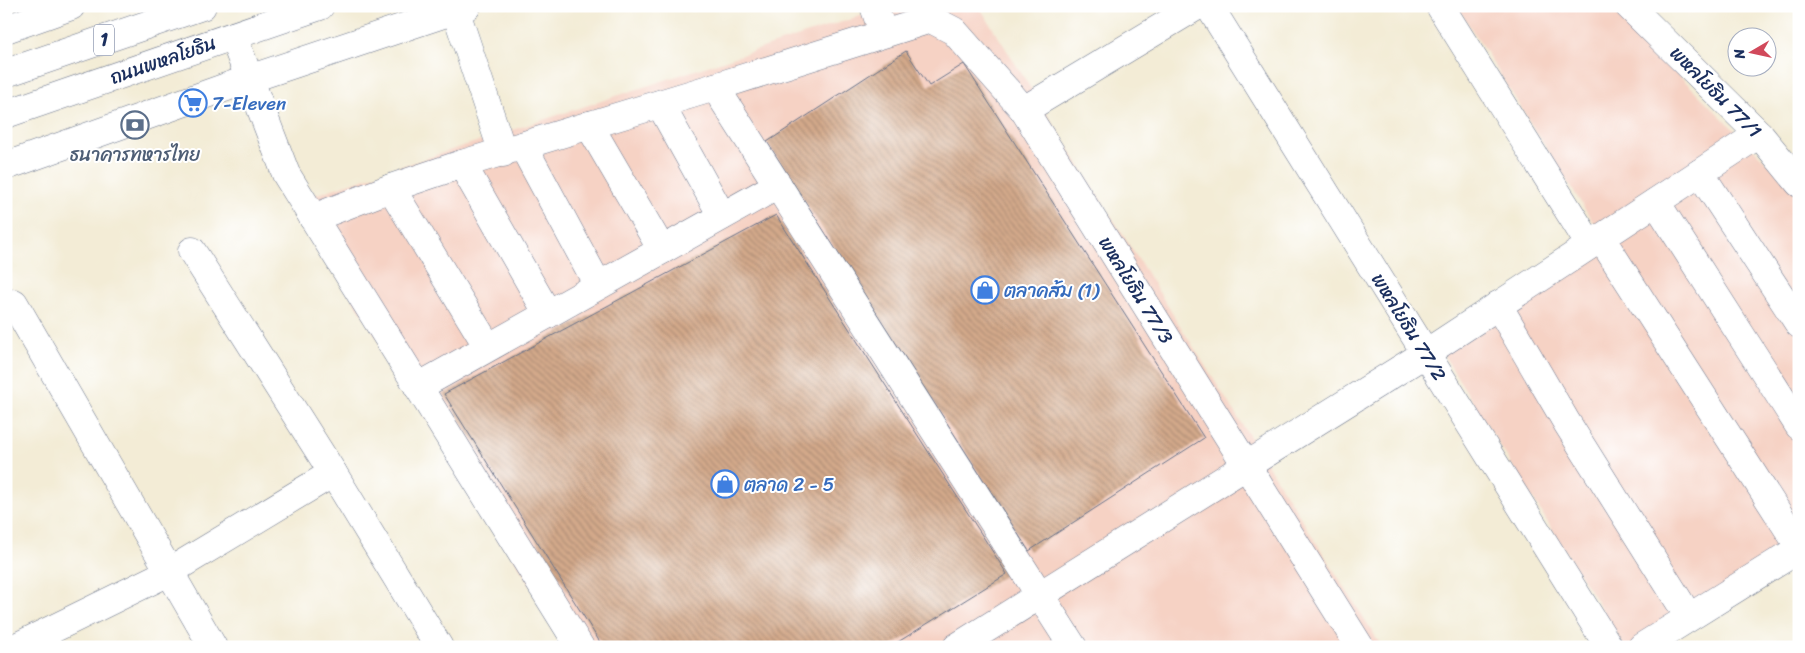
<svg xmlns="http://www.w3.org/2000/svg" width="1805" height="653" viewBox="0 0 1805 653" font-family="Sriracha,'Playpen Sans Thai',sans-serif">
	<defs>
		<pattern id="building-back-hatch" width="6" height="6" patternUnits="userSpaceOnUse" patternTransform="scale(1.25)"><rect width="6" height="6" fill="#d3a98a"/><path d="M-1 5l2 2M0 0l6 6M5-1l2 2" fill="none" stroke="#aa8a74"/></pattern>
	</defs>
	<rect width="100%" height="100%" fill="#fff"/>
	<filter id="ink" filterUnits="userSpaceOnUse"><feTurbulence type="fractalNoise" baseFrequency=".02" numOctaves="2"/><feDisplacementMap in="SourceGraphic" scale="10" xChannelSelector="R" yChannelSelector="G"/><feConvolveMatrix kernelMatrix="1 2 1 2 8 2 1 2 1" color-interpolation-filters="sRGB"/></filter>
	<filter id="wash" filterUnits="userSpaceOnUse"><feTurbulence type="fractalNoise" baseFrequency=".0096" numOctaves="4" result="noise"/><feDisplacementMap in="SourceGraphic" scale="20" xChannelSelector="R" yChannelSelector="G"/><feGaussianBlur stdDeviation="1.12" result="paint"/><feColorMatrix in="noise" values="0 0 0 0 0 0 0 0 0 0 0 0 0 0 0 0 0 1.4 0 .05"/><feComposite in="paint" operator="in"/></filter>
	<g filter="url(#wash)">
		<rect width="100%" height="100%" fill="#f3ecd6"/>
		<g fill="#f6d2c4">
			<polygon points="891,6 979,6 1382,647 569,647 293,202"/>
			<polygon points="1457,6 1609,6 1799,194 1799,539 1628,647 1625,647 1443,354 1610,249"/>
		</g>
		<g id="blocks">
			<g fill="url(#building-back-hatch)">
				<polygon points="906,51 929,86 964,64 1204,438 1029,551 767,142"/>
				<polygon points="776,215 1007,574 890,647 603,647 444,394"/>
			</g>
		</g>
	</g>
	<g filter="url(#ink)">
		<use href="#blocks" fill-opacity="0" stroke="#677188" stroke-width="1"/>
		<g fill="none" stroke-linecap="round" stroke-linejoin="round">
			<g stroke="#677188" stroke-width="29">
				<g id="minor">
					<polyline points="454,6 503,153"/>
					<polyline points="874,6 883,33"/>
					<polyline points="1209,6 1609,647"/>
					<polyline points="1440,6 1590,245"/>
					<polyline points="1629,6 1759,134 1799,183"/>
					<polyline points="233,36 286,174 580,647"/>
					<polyline points="715,87 1073,647"/>
					<polyline points="660,104 722,216"/>
					<polyline points="1024,110 1197,6"/>
					<polyline points="589,125 662,250"/>
					<polyline points="523,146 598,285"/>
					<polyline points="462,164 548,314"/>
					<polyline points="6,166 249,79 467,6"/>
					<polyline points="1700,173 1799,324"/>
					<polyline points="391,188 488,347"/>
					<polyline points="1656,202 1799,426"/>
					<polyline points="313,218 391,188 462,164 715,87 931,19 954,31 1024,110 1360,647"/>
					<polyline points="1601,238 1799,546"/>
					<polyline points="192,251 333,473 439,647"/>
					<polyline points="14,303 213,647"/>
					<polyline points="1498,305 1567,423 1689,617"/>
					<polyline points="418,387 778,185"/>
					<polyline points="16,647 169,572 333,473"/>
					<polyline points="957,647 1426,353 1759,134"/>
					<polyline points="1642,647 1799,549"/>
				</g>
			</g>
			<g stroke="#677188" stroke-width="29">
				<polyline id="major" points="6,114 320,6"/>
			</g>
			<g stroke="#677188" stroke-width="29">
				<g id="highway">
					<polyline points="6,29 71,6"/>
					<polyline points="6,73 202,6"/>
				</g>
			</g>
			<use href="#minor" stroke="#fff" stroke-width="28"/>
			<use href="#major" stroke="#fff" stroke-width="28"/>
			<use href="#highway" stroke="#fff" stroke-width="28"/>
		</g>
	</g>
	<defs>
		<g id="supermarket-ring" transform="scale(1.4375)"><circle r="9.5" fill="#fff" stroke="#3f7fe0" stroke-width="1.5"/><path d="M-6-5.5h2.5l.6 2H6L4.5 2H-2.5L-4.4-4H-6ZM-1.5 3.2a1.3 1.3 0 1 0 .1 0ZM3 3.2a1.3 1.3 0 1 0 .1 0Z" fill="#3f7fe0"/></g>
		<g id="bank-ring" transform="scale(1.4375)"><circle r="9.5" fill="#fff" stroke="#5c6f8a" stroke-width="1.5"/><path d="M-6-4H6V4H-6ZM0-2.3a2.3 2.3 0 1 0 0 4.6a2.3 2.3 0 1 0 0-4.6Z" fill="#5c6f8a"/></g>
		<g id="shop-ring" transform="scale(1.4375)"><circle r="9.5" fill="#fff" stroke="#3f7fe0" stroke-width="1.5"/><path d="M-5-2.5h2.3a2.7 3.5 0 0 1 5.4 0H5L5.5 6h-11ZM-1.5-2.5h3a1.5 2.3 0 0 0-3 0Z" fill="#3f7fe0"/></g>
	</defs>
	<g fill-rule="evenodd">
		<use href="#supermarket-ring" x="193" y="103"/>
		<use href="#bank-ring" x="135" y="125"/>
		<use href="#shop-ring" x="985" y="290"/>
		<use href="#shop-ring" x="725" y="484"/>
	</g>
	<g text-anchor="middle" dominant-baseline="central" stroke-width="4" stroke-linejoin="round" paint-order="stroke">
		<rect fill="#fff" stroke="#5f6d8e" stroke-width="1" x="94" y="24.5" width="20" height="31" rx="4"/>
		<g font-size="18" font-weight="bold" fill="#1b2f5e">
			<text x="104" y="40">1</text>
		</g>
		<g font-size="19" fill="#1b2f5e" stroke="#fff">
			<text transform="translate(163 60) rotate(-19)">ถนนพหลโยธิน</text>
			<text transform="translate(1716 92) rotate(45)">พหลโยธิน 77/1</text>
			<text transform="translate(1136 290) rotate(58)">พหลโยธิน 77/3</text>
			<text transform="translate(1409 327) rotate(58)">พหลโยธิน 77/2</text>
		</g>
		<g font-size="19" fill="#366cbe" stroke="#fff" text-anchor="start">
			<text x="212" y="103">7-Eleven</text>
			<text x="1004" y="290">ตลาคส้ม (1)</text>
			<text x="744" y="484">ตลาด 2 - 5</text>
		</g>
		<g font-size="19" fill="#4e5e75" stroke="#fff">
			<text x="135" y="154">ธนาคารทหารไทย</text>
		</g>
	</g>
	<rect width="1805" height="653" fill="none" stroke="#fff" stroke-width="25"/>
	<g transform="translate(1752 52) rotate(261)"><circle r="24" fill="#ffffff" stroke="#a4acbf"/>
	<path d="M0-4L9 19L0 12L-9 19Z" fill="#d1495b"/>
	<text y="-8" font-size="14" font-weight="bold" text-anchor="middle" fill="#1b2f5e">N</text>
	</g>
</svg>
